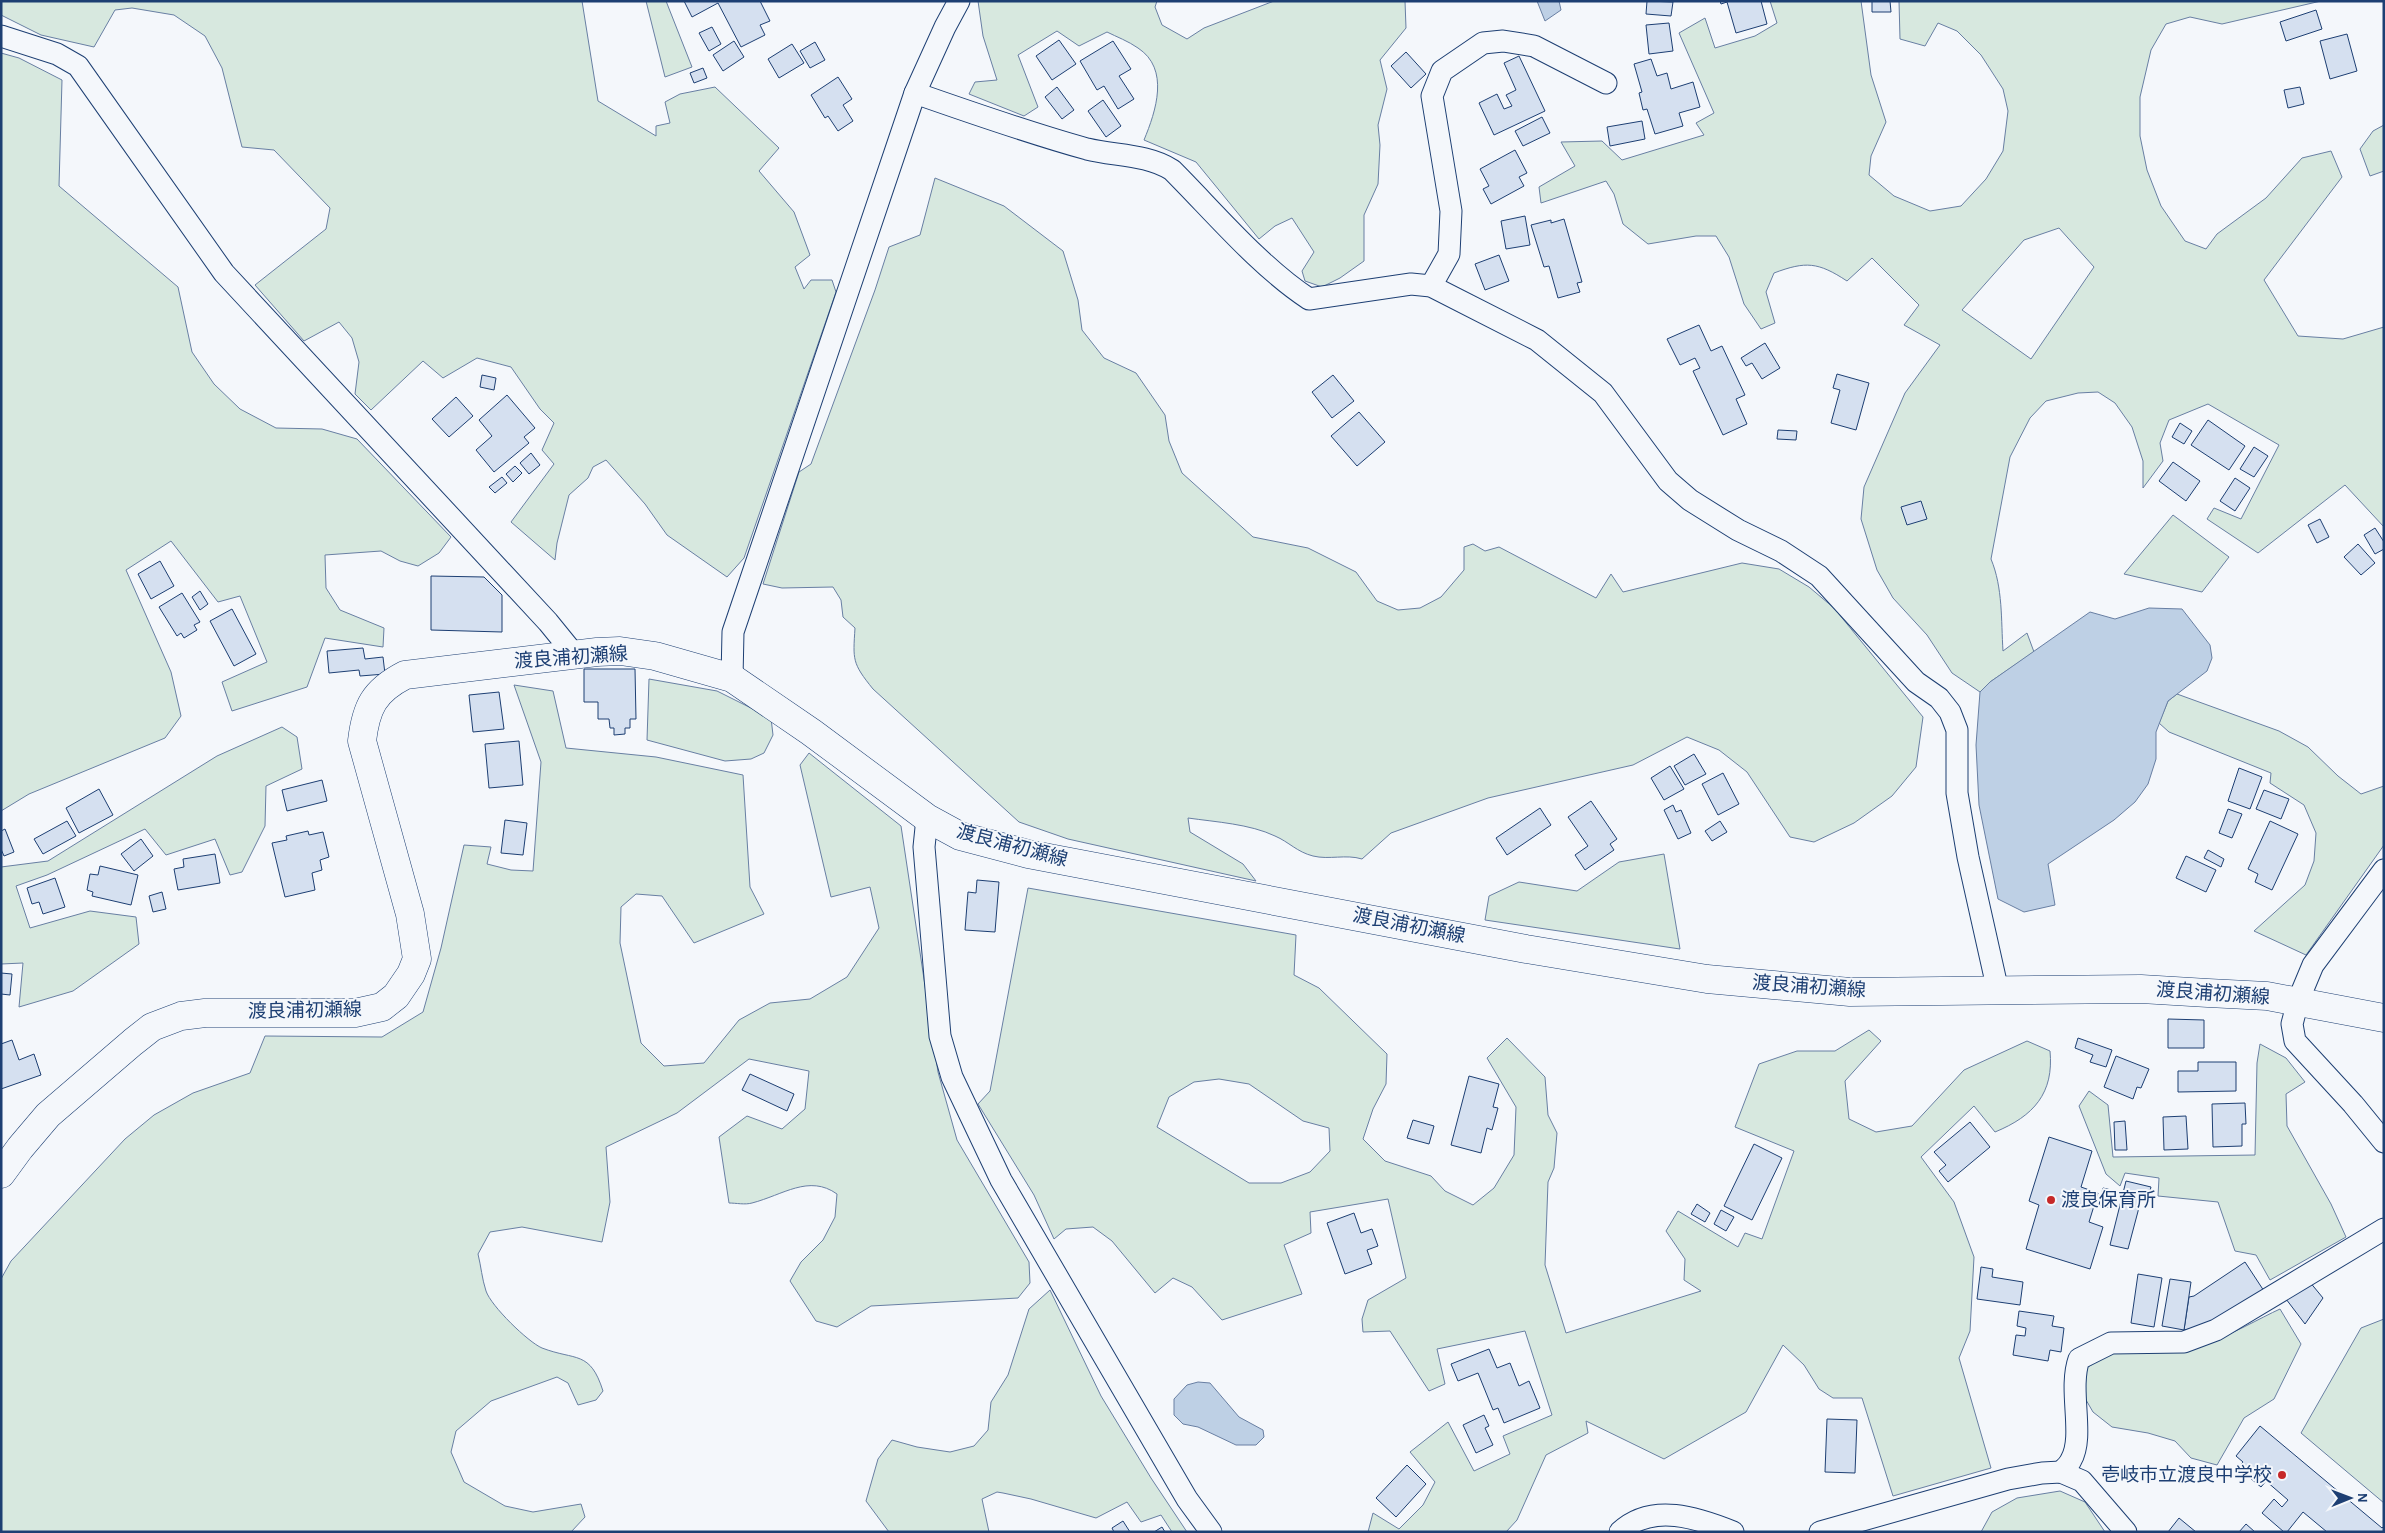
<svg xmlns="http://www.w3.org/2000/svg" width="2385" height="1533" viewBox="0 0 2385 1533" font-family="'Alegreya Sans','Noto Sans JP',sans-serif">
	<rect width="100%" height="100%" fill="#f4f7fb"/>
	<g fill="#d7e8df" stroke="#687fa3" fill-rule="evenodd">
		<polygon points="1,1 582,1 598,101 656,136 656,126 670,123 665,102 680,94 715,87 779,148 759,171 794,212 810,255 795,267 804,289 811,280 832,280 836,292 744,558 727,577 667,535 645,504 606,460 593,467 588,478 569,495 557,543 555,560 511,522 554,464 542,450 554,423 540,409 511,367 477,358 443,378 423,361 371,410 355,394 359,362 352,338 339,322 304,341 255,285 326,229 330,208 274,150 242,147 222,68 205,36 174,15 132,8 115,10 94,47 41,35 1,15"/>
		<polygon points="646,1 666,1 692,67 665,77"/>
		<path d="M978 1H1157L1155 7 1162 25 1187 39 1204 28 1274 1H1405L1406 28 1380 60 1387 89 1378 125 1380 145 1378 184 1364 215V261L1340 278 1322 287 1305 281 1302 271 1314 252 1292 218 1275 226 1259 239 1196 162 1144 140C1156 111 1170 69 1138 48 1128 41 1117 37 1107 32L1079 46 1057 31 1018 55 1038 107 1024 116 969 94 975 82 997 80 983 36Z"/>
		<path d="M1770 1H1861L1871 75 1886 122 1871 156 1869 175 1894 196 1930 211 1961 206 1986 179 2003 151 2008 111 2003 89 1981 55 1957 31 1938 23 1925 46 1900 39 1899 1H2321L2222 24 2190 17 2166 24 2151 50 2140 97V136L2147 170 2161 206 2185 241 2206 249 2217 234 2266 198 2302 158 2331 151 2342 177 2264 280 2298 336 2343 339 2384 327V527L2345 485 2258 553 2207 519 2214 508 2241 519 2279 445 2208 404 2169 420 2160 443 2163 461 2143 488V461L2132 427 2115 403 2098 392 2078 393 2046 401 2030 418 2010 457 1991 559C2003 588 2001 620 2003 651L2027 633 2034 652 1990 682 1980 692 1952 673 1927 635 1893 598 1877 570 1861 519 1864 487 1905 393 1940 345 1904 325 1919 305 1872 258 1847 281C1818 262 1806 261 1774 273L1766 292 1775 323 1761 329 1744 304 1729 257 1716 236H1696L1648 244 1623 224 1614 194 1606 181 1541 203 1539 187 1575 166 1561 142 1602 141 1622 160 1704 135 1696 123 1714 113 1679 33 1705 18 1715 48 1755 36 1777 23ZM2059 228 2094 267 2031 359 1962 310 2024 240Z"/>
		<polygon points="1,53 19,58 62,80 59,186 178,287 192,352 214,384 240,409 276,428 322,429 357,439 451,537 439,553 418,566 400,561 381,551 325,555 326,588 340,610 384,628 383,647 325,638 307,687 232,711 222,682 267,662 240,596 218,602 171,541 126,570 171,672 181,716 165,738 29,794 1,811"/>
		<polygon points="2384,125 2384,171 2370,176 2360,149 2373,131"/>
		<path d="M935 178 1004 206 1063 251 1078 300 1082 330 1104 358 1136 373 1165 415 1169 441 1182 473 1253 537 1308 548 1356 572 1377 601 1398 610 1420 608 1441 597 1464 570V547L1473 544 1485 551 1499 547 1596 598 1611 574 1623 592 1742 563 1779 569 1809 587 1834 608 1923 717 1916 767 1892 796 1854 823 1814 842 1790 837 1747 772 1719 750 1687 737 1633 765 1488 798 1391 833 1362 859C1346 854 1329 860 1313 856 1297 852 1289 842 1275 836 1250 824 1216 822 1188 818L1190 832 1243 864 1256 881 1068 839 1019 822 873 689C852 663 853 660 855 628L843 617 841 600 833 587 782 588 763 584 799 472 811 464 875 290 889 247 920 235Z"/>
		<polygon points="2173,515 2229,557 2202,592 2124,574"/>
		<polygon points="649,679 717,691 771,718 773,735 764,753 751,759 725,761 647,740"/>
		<path d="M514 685 553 691 566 748 656 757 743 775 750 887 764 914 694 943 662 896 636 894 621 907 620 943 641 1043 664 1066 704 1063 739 1020 770 1003 810 999 847 977 879 928 870 887 831 897 800 765 809 753 901 826 938 1072 957 1140 1029 1262 1030 1283 1018 1298 871 1306 837 1327 816 1321 790 1281 801 1262 823 1240 835 1217 837 1194C809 1174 783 1195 752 1203 745 1205 736 1203 729 1203L719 1137 747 1116 782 1129 805 1109 809 1071 749 1059 677 1113 606 1147 610 1202 602 1242 522 1227 490 1232 478 1254C481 1266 482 1279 486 1291 491 1306 528 1342 542 1348 576 1361 590 1350 603 1391L596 1400 578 1405 568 1383 557 1377 491 1401 456 1431 451 1452 464 1482 505 1506 533 1512 581 1504 585 1517 571 1532H1V1279L11 1261 125 1139 154 1115 193 1093 250 1073 265 1036 382 1037 423 1012 441 948 464 845 491 847 487 864 511 870 533 871 541 762Z"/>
		<polygon points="2177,694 2279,731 2308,747 2338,776 2361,794 2384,786 2384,845 2306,955 2254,931 2305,885 2314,861 2316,833 2304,805 2270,783 2271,773 2169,732 2159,723 2168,701"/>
		<polygon points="282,727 297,737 302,769 266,786 265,826 242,872 230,875 215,839 166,855 145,829 47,875 16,886 30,928 90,911 136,917 139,944 73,991 19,1007 23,963 1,964 1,867 48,861 217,756"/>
		<polygon points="1664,854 1680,949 1485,920 1489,896 1519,882 1577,891 1619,862"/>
		<path d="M1028 888 1296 935 1294 975 1319 988 1387 1054 1386 1084 1373 1109 1363 1139 1385 1161 1431 1176 1445 1191 1473 1205 1494 1188 1514 1155 1516 1107 1487 1058 1507 1038 1545 1077 1548 1115 1557 1133 1554 1168 1548 1182 1545 1265 1566 1333 1701 1291 1684 1280 1685 1259 1666 1231 1678 1211 1738 1247 1745 1233 1762 1239 1794 1151 1735 1127 1759 1064 1797 1051H1835L1869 1030 1881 1041 1845 1081 1849 1119 1876 1132 1912 1126 1964 1070 2027 1041 2050 1051C2054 1093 2034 1116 1995 1132L1974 1106 1921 1157 1954 1202 1974 1257 1970 1331 1959 1358 1991 1468 1893 1496 1862 1398H1833L1819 1389 1804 1365 1783 1345 1746 1412 1664 1459 1586 1421 1588 1433 1546 1455 1517 1520 1506 1532H1368L1373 1513 1399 1529 1423 1505 1435 1482 1410 1452 1448 1422 1474 1471 1510 1454 1503 1436 1552 1415 1525 1331 1437 1349 1445 1384 1429 1391 1390 1331 1363 1332 1362 1319 1368 1300 1406 1278 1388 1199 1310 1212 1311 1233 1284 1245 1302 1294 1222 1320 1192 1287 1173 1278 1155 1293 1112 1241 1093 1227 1066 1229 1054 1239 1034 1195 978 1104 990 1091ZM1219 1079 1249 1084 1303 1121 1329 1128 1330 1151 1310 1172 1281 1183H1249L1157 1127 1169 1097 1194 1082Z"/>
		<polygon points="2260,1044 2286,1058 2305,1082 2286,1094 2287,1126 2331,1204 2346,1237 2270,1280 2256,1255 2235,1251 2218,1202 2158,1196 2159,1178 2125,1173 2120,1186 2106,1174 2079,1106 2089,1091 2108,1105 2113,1157 2255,1155 2257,1063"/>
		<polygon points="1050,1290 1101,1396 1151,1478 1187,1532 1172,1532 1161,1515 1141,1522 1127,1502 1096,1518 1031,1499 1003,1493 997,1492 982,1499 989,1532 889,1532 866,1501 878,1459 892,1440 917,1447 950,1452 974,1446 988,1430 991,1402 1008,1375 1029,1309"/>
		<path d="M2280 1309 2301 1344 2274 1399 2244 1418 2217 1465 2191 1458 2175 1441 2148 1433 2112 1427 2093 1412 2082 1393 2083 1371C2124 1338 2161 1350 2209 1341 2226 1338 2262 1317 2280 1309Z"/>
		<polygon points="2384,1319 2384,1503 2301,1433 2361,1328"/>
		<polygon points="2060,1491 2085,1502 2105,1532 1981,1532 1992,1512 2017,1498"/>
	</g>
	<g fill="#bed0e5" stroke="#687fa3">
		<polygon points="1537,1 1559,1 1561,10 1545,21"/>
		<polygon points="2149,608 2182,609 2210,645 2212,658 2207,671 2168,701 2156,732 2156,759 2148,784 2135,802 2114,820 2048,864 2055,905 2024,912 1998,899 1979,805 1976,745 1980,692 1990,682 2090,612 2115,619"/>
		<polygon points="1198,1382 1210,1383 1239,1417 1263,1430 1264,1437 1256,1445 1236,1445 1198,1427 1183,1424 1174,1415 1174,1399 1187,1385"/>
	</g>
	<g fill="#d5e0f0" stroke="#1d3f73">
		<polygon points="684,1 760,1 770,21 760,25 765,35 741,47 718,3 692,17"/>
		<polygon points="1647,1 1673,2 1671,16 1646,14"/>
		<polygon points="1720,1 1761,1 1767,24 1736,33 1727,2 1721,4"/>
		<polygon points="1872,1 1890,1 1891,12 1872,12"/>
		<polygon points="2316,10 2322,29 2286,41 2280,22"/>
		<polygon points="1669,23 1673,51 1649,54 1646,25"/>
		<polygon points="712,27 721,44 709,51 699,33"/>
		<polygon points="2347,34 2357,71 2330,79 2320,41"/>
		<polygon points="1059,40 1076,64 1052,80 1036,56"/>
		<polygon points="734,41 744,57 723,71 713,55"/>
		<polygon points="1113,41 1131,69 1119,76 1134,99 1118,109 1104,86 1097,90 1080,61"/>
		<polygon points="815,42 825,60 810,68 800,51"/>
		<polygon points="792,44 804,63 779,78 768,59"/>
		<polygon points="1406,52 1426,74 1411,88 1391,66"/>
		<polygon points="1519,56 1545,111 1494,135 1479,103 1497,94 1504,109 1512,106 1506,95 1516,90 1504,63"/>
		<polygon points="1651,59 1657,76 1667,73 1671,89 1693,82 1700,107 1679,113 1683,126 1655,134 1647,109 1643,110 1639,93 1642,92 1634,64"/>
		<polygon points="703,68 707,78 694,83 690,73"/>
		<polygon points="838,77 852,99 843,105 853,121 838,131 828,116 825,118 811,95"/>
		<polygon points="1057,87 1074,110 1062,119 1045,97"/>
		<polygon points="2300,87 2304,104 2288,108 2284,90"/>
		<polygon points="1103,100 1121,126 1106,137 1088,111"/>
		<polygon points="1542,117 1550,133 1523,146 1515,131"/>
		<polygon points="1642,121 1645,139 1610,146 1607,127"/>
		<polygon points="1515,150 1527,173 1519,177 1524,186 1491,204 1483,189 1489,186 1480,169"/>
		<polygon points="1525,216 1530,245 1506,249 1501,221"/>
		<polygon points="1564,219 1582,282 1577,283 1580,292 1558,298 1549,266 1544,267 1531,225 1551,220 1551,223"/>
		<polygon points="1499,255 1509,281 1485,290 1475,264"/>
		<polygon points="1699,325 1711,351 1722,346 1745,395 1736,399 1747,424 1723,435 1693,371 1700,368 1695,358 1680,365 1667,339"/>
		<polygon points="1765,343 1780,368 1762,379 1752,363 1746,366 1741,358"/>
		<polygon points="1837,374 1869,383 1856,430 1831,423 1840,390 1833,388"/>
		<polygon points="482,375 496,378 494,390 480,387"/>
		<polygon points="1333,375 1354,401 1332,418 1312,392"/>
		<polygon points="507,395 535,428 524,437 529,443 494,472 476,450 492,436 479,420"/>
		<polygon points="456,397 473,416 449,437 432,419"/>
		<polygon points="1359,412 1385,442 1357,466 1331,436"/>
		<polygon points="2208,420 2245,446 2229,470 2191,445"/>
		<polygon points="2180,423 2192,431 2184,444 2172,437"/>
		<polygon points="1778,430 1797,431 1796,440 1777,439"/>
		<polygon points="2254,447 2268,456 2254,477 2240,469"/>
		<polygon points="531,453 540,465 529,474 520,463"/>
		<polygon points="2173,462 2200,481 2186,501 2159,481"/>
		<polygon points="515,466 522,473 513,482 506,474"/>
		<polygon points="502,477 507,483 495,493 489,487"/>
		<polygon points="2235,478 2250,488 2235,511 2220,501"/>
		<polygon points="1921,501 1927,519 1907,525 1901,507"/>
		<polygon points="2320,519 2329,537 2317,543 2308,525"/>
		<polygon points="2375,528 2384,542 2384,549 2375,554 2364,535"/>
		<polygon points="2358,544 2375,563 2361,575 2344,557"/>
		<polygon points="160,561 174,586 151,599 138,574"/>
		<polygon points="431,576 484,577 502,595 502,632 431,630"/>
		<polygon points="200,591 208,604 200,610 192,597"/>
		<polygon points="182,593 200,622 194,625 197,630 184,638 181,633 177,636 159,607"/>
		<polygon points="232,609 256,654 234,666 210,621"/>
		<polygon points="363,648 365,659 383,657 385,674 360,676 359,670 329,673 327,651"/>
		<polygon points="584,669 635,669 636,719 630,719 630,728 625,728 625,734 614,735 614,728 610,728 609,719 598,719 598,702 584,702"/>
		<polygon points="499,692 504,729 473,732 469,695"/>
		<polygon points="519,741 523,785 489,788 485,744"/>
		<polygon points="1694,754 1706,774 1685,785 1674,766"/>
		<polygon points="1670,766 1684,789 1664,800 1651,778"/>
		<polygon points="2239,768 2262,777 2250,809 2228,801"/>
		<polygon points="1723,773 1739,804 1718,815 1702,784"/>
		<polygon points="322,780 327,801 287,811 282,790"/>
		<polygon points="99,789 113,815 79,833 66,808"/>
		<polygon points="2264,790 2289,799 2281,819 2256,809"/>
		<polygon points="1591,801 1617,839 1610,844 1614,850 1585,870 1575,855 1588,846 1568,817"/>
		<polygon points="1673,805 1676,812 1681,810 1691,833 1678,839 1664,810"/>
		<polygon points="1540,808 1551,825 1507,855 1496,838"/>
		<polygon points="2228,809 2242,814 2232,838 2219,833"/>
		<polygon points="505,820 527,823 523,855 501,853"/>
		<polygon points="67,821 76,836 43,854 34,839"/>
		<polygon points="1720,821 1727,832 1712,841 1705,831"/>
		<polygon points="2270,821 2298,834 2272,890 2255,882 2258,874 2248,869"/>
		<polygon points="5,829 14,852 4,856 1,849 1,831"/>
		<polygon points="308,831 309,835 323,832 329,857 320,860 322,870 312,873 315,890 285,897 272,843 287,840 286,836"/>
		<polygon points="141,839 153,856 134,871 121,854"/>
		<polygon points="2208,850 2224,859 2221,867 2204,858"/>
		<polygon points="215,854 220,883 178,890 174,869 184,867 183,859"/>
		<polygon points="2186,856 2216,870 2206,892 2176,878"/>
		<polygon points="100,866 138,875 131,905 92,896 93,892 87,890 90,874 98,875"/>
		<polygon points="55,878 65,907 43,914 39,902 32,904 27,888"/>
		<polygon points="977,880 999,882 995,932 965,930 968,892 976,893"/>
		<polygon points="162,892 166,909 153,912 149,896"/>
		<polygon points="1,973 12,974 10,995 1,994"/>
		<polygon points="2168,1019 2204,1020 2204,1048 2168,1048"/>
		<polygon points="2078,1038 2112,1050 2106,1067 2090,1062 2093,1055 2075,1048"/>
		<polygon points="12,1040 19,1060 34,1054 41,1075 1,1089 1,1044"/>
		<polygon points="2116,1056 2149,1069 2141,1088 2137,1087 2133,1099 2104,1087"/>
		<polygon points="2198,1062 2236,1062 2236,1091 2178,1092 2178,1071 2198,1071"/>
		<polygon points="750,1074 794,1094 787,1111 742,1090"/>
		<polygon points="1469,1076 1499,1084 1493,1107 1498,1108 1492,1130 1487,1128 1481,1153 1451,1145"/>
		<polygon points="2245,1103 2246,1124 2242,1124 2242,1146 2213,1147 2212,1104"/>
		<polygon points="2186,1116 2188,1149 2164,1150 2163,1117"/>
		<polygon points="1413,1120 1434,1126 1429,1144 1407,1138"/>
		<polygon points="2125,1121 2127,1150 2115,1150 2114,1122"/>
		<polygon points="1970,1122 1990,1147 1948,1182 1939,1171 1946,1165 1934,1152"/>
		<polygon points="2049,1137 2092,1151 2081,1187 2098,1193 2089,1222 2103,1227 2090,1269 2026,1249 2039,1205 2029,1201"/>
		<polygon points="1754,1144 1782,1158 1752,1220 1724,1206"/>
		<polygon points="2126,1181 2151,1187 2147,1202 2141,1200 2128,1249 2110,1245"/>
		<polygon points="2103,1188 2115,1191 2111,1208 2099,1205"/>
		<polygon points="1697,1204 1710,1213 1705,1222 1691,1214"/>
		<polygon points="1721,1210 1734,1217 1726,1231 1714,1224"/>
		<polygon points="1354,1213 1361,1233 1372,1229 1378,1246 1367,1250 1372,1264 1345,1274 1327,1223"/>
		<polygon points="2245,1262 2264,1291 2213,1325 2184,1330 2189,1297 2194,1296"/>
		<polygon points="1981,1267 1993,1269 1992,1277 2023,1282 2020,1305 1977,1299"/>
		<polygon points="2138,1274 2162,1278 2154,1327 2131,1323"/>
		<polygon points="2170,1279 2191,1282 2184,1330 2162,1326"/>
		<polygon points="2309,1281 2323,1298 2305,1324 2286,1299"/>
		<polygon points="2019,1311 2054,1316 2052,1326 2064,1328 2061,1352 2050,1350 2048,1361 2013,1355 2016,1335 2025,1336 2026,1328 2017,1326"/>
		<polygon points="1489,1349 1497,1368 1510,1363 1519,1386 1529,1381 1540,1408 1504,1423 1498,1408 1493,1410 1478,1373 1458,1381 1451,1364"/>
		<polygon points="1484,1415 1489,1426 1485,1428 1493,1445 1476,1453 1463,1425"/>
		<polygon points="1827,1419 1857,1420 1855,1473 1825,1472"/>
		<polygon points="2260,1426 2382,1528 2384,1526 2384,1532 2327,1532 2303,1512 2287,1532 2284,1532 2262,1513 2274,1499 2282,1507 2288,1500 2266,1481 2261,1487 2238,1468 2243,1462 2236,1456"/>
		<polygon points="1407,1465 1426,1484 1396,1517 1376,1498"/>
		<polygon points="2179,1518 2196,1532 2168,1532"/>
		<polygon points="1123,1521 1130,1532 1114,1532 1112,1528"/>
		<polygon points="2246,1524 2255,1532 2239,1532"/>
		<polygon points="1162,1527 1165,1532 1154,1532"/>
	</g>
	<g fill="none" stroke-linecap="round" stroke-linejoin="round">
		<g stroke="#1d3f73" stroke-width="23">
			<g id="street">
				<polyline points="1,36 57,54 78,66 224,273 548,622 574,654"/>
				<path d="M915 93C972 113 1029 133 1087 149 1115 156 1147 154 1172 170 1213 211 1260 267 1309 299L1411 284 1431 286 1537 340 1603 393 1668 481 1690 500 1738 530 1781 551 1819 576 1916 682 1939 698 1950 712 1957 730V793L1968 857 1998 991"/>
				<polyline points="1431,286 1449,254 1451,211 1432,96 1442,71 1483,43 1503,41 1534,46 1606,83"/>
				<polyline points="732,678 733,632 915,93 945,27 959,1"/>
				<polyline points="927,818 924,847 940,1036 952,1077 1001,1180 1187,1499 1211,1532"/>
				<polyline points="2384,870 2313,965 2298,1001 2292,1024 2295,1041 2353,1104 2384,1142"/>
				<path d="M2061 1472C2064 1469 2069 1465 2071 1460 2085 1436 2068 1390 2079 1359L2111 1343 2184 1342 2216 1330 2384 1229"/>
				<path d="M1620 1532C1652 1502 1698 1518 1733 1532"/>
				<polyline points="1820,1532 2008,1479 2042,1473 2061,1472 2082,1481 2126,1532"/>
			</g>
		</g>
		<g stroke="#1d3f73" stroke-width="29">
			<path id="secondary" d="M1 1174 20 1148 48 1115 133 1042 152 1027 181 1016 205 1013H355L382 1007 396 996 411 974 417 959 410 914 362 741C366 707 374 691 405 675L597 652 620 651 655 656 732 678 811 732 927 818 960 836 1028 854 1526 949 1707 979 1850 992 2141 989 2208 993 2267 996 2384 1018"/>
		</g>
		<use href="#street" stroke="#f4f7fb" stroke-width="21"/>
		<use href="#secondary" stroke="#f4f7fb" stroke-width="28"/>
	</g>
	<g fill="#c62828" stroke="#f4f7fb" stroke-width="2">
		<circle cx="2051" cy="1200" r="5"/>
		<circle cx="2282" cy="1475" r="5"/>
	</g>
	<g text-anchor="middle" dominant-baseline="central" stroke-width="4" stroke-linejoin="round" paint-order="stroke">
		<g font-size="19" fill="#1d3f73" stroke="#f4f7fb">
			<text transform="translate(571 658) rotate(-4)">渡良浦初瀬線</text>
			<text transform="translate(1012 846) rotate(15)">渡良浦初瀬線</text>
			<text transform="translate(1409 926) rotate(11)">渡良浦初瀬線</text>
			<text transform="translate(1809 987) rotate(4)">渡良浦初瀬線</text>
			<text transform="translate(2213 994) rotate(4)">渡良浦初瀬線</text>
			<text transform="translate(305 1011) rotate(-1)">渡良浦初瀬線</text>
		</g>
		<g font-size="19" fill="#1d3f73" stroke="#f4f7fb" text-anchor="start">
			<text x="2061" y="1200">渡良保育所</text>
			<text x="2272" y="1475" text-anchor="end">壱岐市立渡良中学校</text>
		</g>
	</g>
	<rect width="2385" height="1533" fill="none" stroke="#1d3f73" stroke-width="5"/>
	<g transform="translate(2350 1498) rotate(89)" stroke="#f4f7fb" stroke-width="4" paint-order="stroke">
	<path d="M0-4L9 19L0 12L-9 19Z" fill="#1d3f73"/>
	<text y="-8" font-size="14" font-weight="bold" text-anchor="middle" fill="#1d3f73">N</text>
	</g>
</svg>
